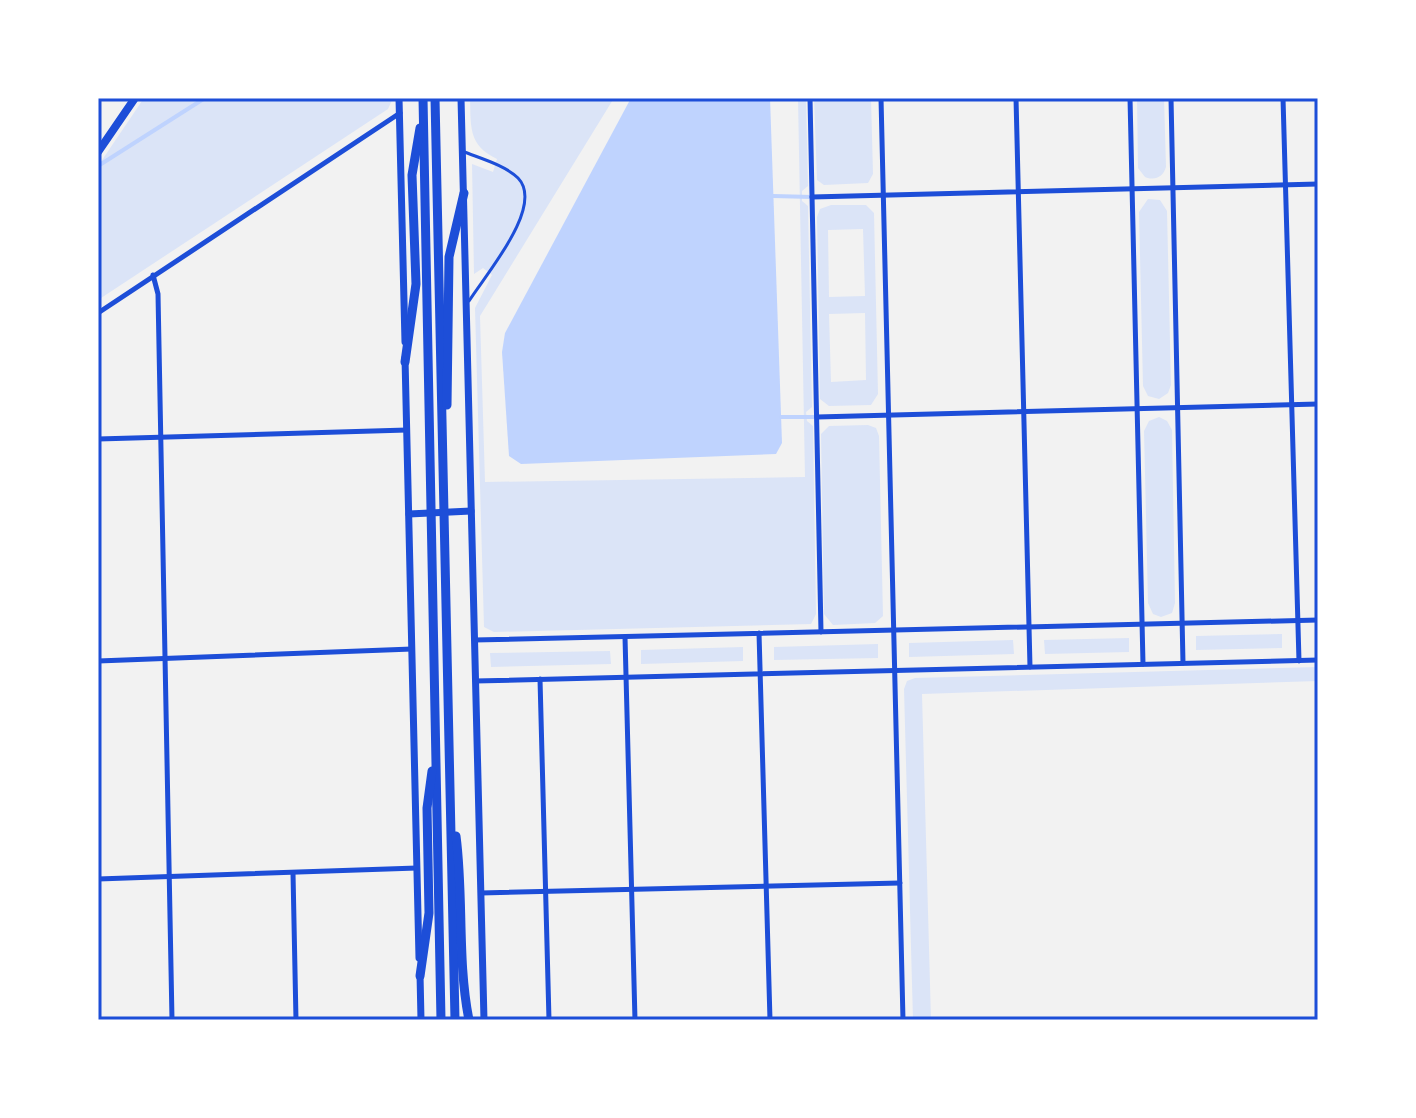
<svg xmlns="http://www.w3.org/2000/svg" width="1416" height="1118" viewBox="0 0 1416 1118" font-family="'Archivo Narrow',sans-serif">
	<rect width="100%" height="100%" fill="#f2f2f2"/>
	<g fill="#dbe4f7" fill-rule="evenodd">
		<polygon points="144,98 393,98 388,109 98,300 98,166"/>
		<path d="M470 98H614L480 316 485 482 805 477 798 98H806L808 186 802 191V201L808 206 812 407 806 412 807 421 813 426 816 614 811 624 494 632 484 627 475 308 492 275 483 268 474 274 472 164 493 172 497 159C468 145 471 127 470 98Z"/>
		<polygon points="814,98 871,98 873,174 868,183 824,185 817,180"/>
		<path d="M1137 98H1164L1166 167C1163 177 1155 181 1145 177L1138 168Z"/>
		<polygon points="1148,199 1160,200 1167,211 1171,385 1168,393 1159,399 1148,396 1143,386 1139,212"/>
		<path d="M831 205H866L874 213 878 394 871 405 829 406 820 399 817 217 820 209ZM863 229 865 296 829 297 828 230ZM865 313 866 380 831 382 829 314Z"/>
		<polygon points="1159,417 1167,421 1172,430 1175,603 1172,613 1161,617 1153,614 1148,603 1144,431 1149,421"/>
		<polygon points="868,425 876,428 879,436 883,616 875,623 833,625 824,614 821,434 829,426"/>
		<polygon points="1282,634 1282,648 1196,650 1196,636"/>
		<polygon points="1129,638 1129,652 1045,654 1044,640"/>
		<polygon points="1013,640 1014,654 909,657 909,643"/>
		<polygon points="878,644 878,658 774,660 774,647"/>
		<polygon points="743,647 743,661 641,664 641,650"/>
		<polygon points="610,651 611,664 491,667 490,653"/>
		<polygon points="1318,667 1318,681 922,694 931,1020 913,1020 904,689 907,681 915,678"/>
	</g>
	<polygon fill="#bfd3fe" points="631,98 770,98 782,443 776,454 521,464 509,456 502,352 505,333"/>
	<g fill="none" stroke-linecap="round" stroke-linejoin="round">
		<g stroke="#bfd3fe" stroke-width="4">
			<polyline points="98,166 205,98"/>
			<polyline points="773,196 812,197"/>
			<polyline points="781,417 817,417"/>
		</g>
		<path stroke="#1d4ed8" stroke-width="3" d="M462 151C479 158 505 165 518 178 545 206 486 274 469 301"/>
		<g stroke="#1d4ed8" stroke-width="5">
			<polyline points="810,98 821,632"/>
			<polyline points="881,98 903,1020"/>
			<polyline points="1016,98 1030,667"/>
			<polyline points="1130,98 1143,664"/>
			<polyline points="1171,98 1183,663"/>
			<polyline points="1283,98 1299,661"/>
			<polyline points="812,197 1318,184"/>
			<polyline points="153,275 158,294 172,1020"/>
			<polyline points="98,313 400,113"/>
			<polyline points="817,417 1318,404"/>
			<polyline points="98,439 407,430"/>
			<polyline points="759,633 770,1020"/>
			<polyline points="625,637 635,1020"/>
			<polyline points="474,640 1318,620"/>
			<polyline points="98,661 412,649"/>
			<polyline points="540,679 549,1020"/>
			<polyline points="475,681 1318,660"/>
			<polyline points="293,873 296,1020"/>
			<polyline points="98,879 417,868"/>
			<polyline points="481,893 900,883"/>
		</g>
		<g stroke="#1d4ed8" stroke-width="7">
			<polyline points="399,98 405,342"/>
			<polyline points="461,98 484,1020"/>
			<polyline points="405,358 419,958"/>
			<polyline points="409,514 471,511"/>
			<polyline points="420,974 421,1020"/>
		</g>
		<polyline stroke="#1d4ed8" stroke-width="8" points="98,152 135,98"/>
		<g stroke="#1d4ed8" stroke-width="9">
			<polyline points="423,98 441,1020"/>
			<polyline points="435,98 455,1020"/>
			<polyline points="405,362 416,284 412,175 420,128"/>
			<polyline points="447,405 449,257 464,193"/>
			<path d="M456 836C464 897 457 960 469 1020"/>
			<polyline points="420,976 429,913 427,808 432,771"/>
		</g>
	</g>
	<rect width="1416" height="1118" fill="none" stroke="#ffffff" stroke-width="200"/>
	<rect x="100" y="100" width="1216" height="918" fill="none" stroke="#1d4ed8" stroke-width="3"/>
</svg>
